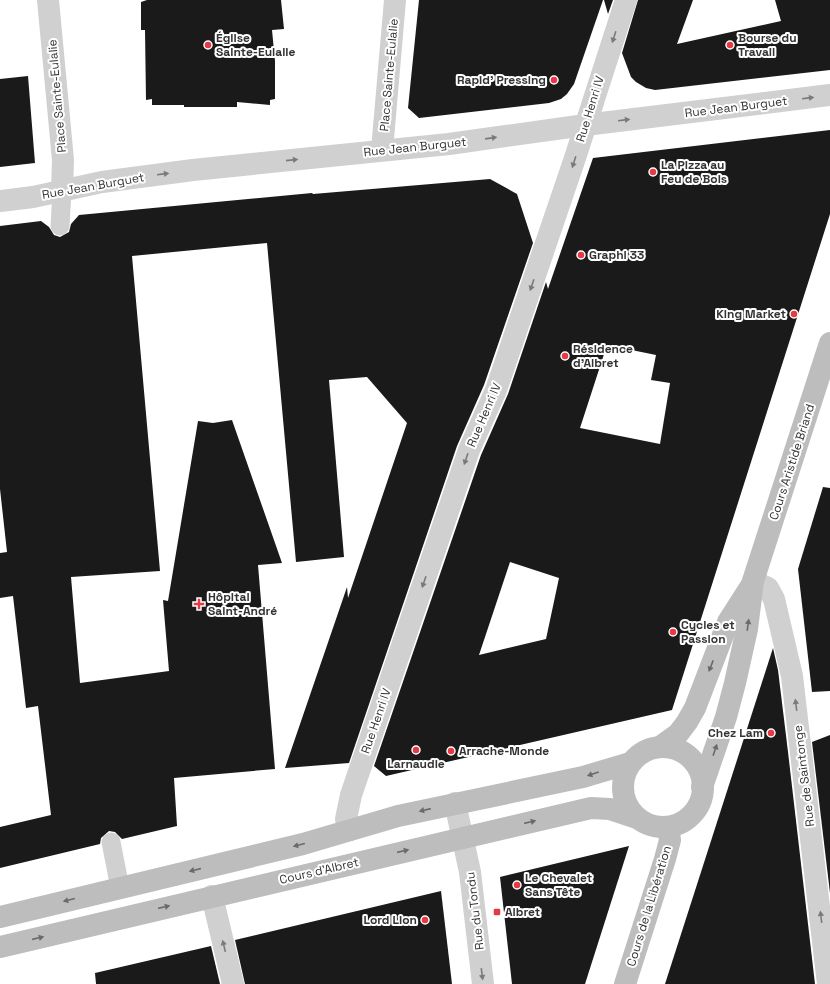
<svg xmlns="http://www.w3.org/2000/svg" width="830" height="984" viewBox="0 0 830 984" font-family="'Space Grotesk',sans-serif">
	<rect width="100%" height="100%" fill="#fff"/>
	<g fill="#1a1a1a" fill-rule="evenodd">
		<polygon points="147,0 281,0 284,29 272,30 275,61 275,99 270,100 270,105 237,102 237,107 184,107 184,105 152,105 152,99 146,100 145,30 141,30 141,2"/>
		<polygon points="419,0 603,0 574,84 567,94 561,99 549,103 419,118 408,108"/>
		<polygon points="604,0 613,0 608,14"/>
		<polygon points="638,0 693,0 677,44 781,21 775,0 830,0 830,70 655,90 646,88 636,82 631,77 622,53"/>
		<polygon points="28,76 35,163 0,167 0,79"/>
		<path d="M830 130V214L672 710 386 776 374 766 481 455 508 394 546 282 548 289 593 158ZM607 345 656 355 651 380 670 383 660 444 580 428ZM510 562 559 578 546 639 479 655Z"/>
		<polygon points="490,179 517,194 533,243 484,385 457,446 349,763 285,768 347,587 348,598 407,423 367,377 329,380 344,557 296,562 267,243 132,256 160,571 71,577 80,683 169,671 163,600 168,601 198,421 213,423 232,420 282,563 258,565 275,769 174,778 177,826 122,839 115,832 109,831 101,838 100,844 0,868 0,827 51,815 38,706 26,708 13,596 0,598 0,553 7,552 0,489 0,226 41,221 49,227 54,235 60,237 69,232 71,224 79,215 312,193 313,194"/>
		<polygon points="823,487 830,488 830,691 812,692 798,569"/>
		<polygon points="773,648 778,670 788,752 815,984 665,984"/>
		<polygon points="830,735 830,893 812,742"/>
		<polygon points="629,846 585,984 512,984 500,877"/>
		<polygon points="441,891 452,984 245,984 235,940"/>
		<polygon points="211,946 220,984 96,984 95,973"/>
	</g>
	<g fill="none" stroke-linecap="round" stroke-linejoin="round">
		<g stroke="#d0d0d0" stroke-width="19">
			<polyline points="60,226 62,191"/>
			<polyline points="111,842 120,888"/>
		</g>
		<g stroke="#d0d0d0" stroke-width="22">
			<polyline points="48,0 63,160 62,191"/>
			<polyline points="382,150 395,0"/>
			<polyline points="0,201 33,197 102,182 193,170 449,144 585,125 830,95"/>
			<polyline points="753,581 768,588 774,599 792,676 828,984"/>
			<polyline points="455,803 470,872 483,984"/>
			<polyline points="350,830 346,819 351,795 469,450 496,390 575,158 626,0"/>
			<polyline points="212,896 233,984"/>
		</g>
		<g stroke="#bdbdbd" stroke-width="22">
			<polyline points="660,747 678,734 687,722 695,708 728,622 751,586"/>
			<circle cx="663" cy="787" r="40"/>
			<polyline points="702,787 726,717 735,683 747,629 753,581 830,343"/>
			<polyline points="0,917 303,844 398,816 583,777 630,763"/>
			<polyline points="0,947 591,808 610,809 637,818"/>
			<polyline points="625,984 665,859 670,840 668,827"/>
		</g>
	</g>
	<defs><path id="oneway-solid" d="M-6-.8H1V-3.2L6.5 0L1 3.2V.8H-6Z"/></defs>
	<g fill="#7a7a7a">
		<use href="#oneway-solid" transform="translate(614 37) rotate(108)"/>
		<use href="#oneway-solid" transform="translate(808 98) rotate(-7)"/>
		<use href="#oneway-solid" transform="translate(624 120) rotate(-7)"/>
		<use href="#oneway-solid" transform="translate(491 138) rotate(-8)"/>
		<use href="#oneway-solid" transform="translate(292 160) rotate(-6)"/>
		<use href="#oneway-solid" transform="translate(574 162) rotate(108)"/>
		<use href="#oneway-solid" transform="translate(163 174) rotate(-7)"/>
		<use href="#oneway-solid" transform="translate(532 285) rotate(109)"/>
		<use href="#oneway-solid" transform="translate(466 459) rotate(109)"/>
		<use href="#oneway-solid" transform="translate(424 582) rotate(109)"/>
		<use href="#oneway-solid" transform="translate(796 705) rotate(-97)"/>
		<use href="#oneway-solid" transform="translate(821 917) rotate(-97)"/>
		<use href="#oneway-solid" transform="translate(224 946) rotate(-103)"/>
		<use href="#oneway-solid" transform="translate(482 974) rotate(83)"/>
	</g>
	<g fill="#6a6a6a">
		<use href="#oneway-solid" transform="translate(748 625) rotate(-82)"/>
		<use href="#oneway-solid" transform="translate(711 666) rotate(111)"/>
		<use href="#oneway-solid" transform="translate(715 750) rotate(-71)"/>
		<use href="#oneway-solid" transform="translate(593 774) rotate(161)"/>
		<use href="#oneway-solid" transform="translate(425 810) rotate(167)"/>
		<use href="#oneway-solid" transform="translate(530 822) rotate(-13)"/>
		<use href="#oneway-solid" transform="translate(299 845) rotate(166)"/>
		<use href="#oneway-solid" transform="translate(403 851) rotate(-13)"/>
		<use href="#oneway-solid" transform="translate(195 870) rotate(167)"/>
		<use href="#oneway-solid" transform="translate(69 900) rotate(166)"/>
		<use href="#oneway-solid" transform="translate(164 907) rotate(-13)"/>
		<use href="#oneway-solid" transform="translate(38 938) rotate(-13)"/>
	</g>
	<g fill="#e63946" stroke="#fff" stroke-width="1.5">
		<circle cx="208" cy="45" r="4"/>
		<circle cx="730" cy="45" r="4"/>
		<circle cx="554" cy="80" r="4"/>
		<circle cx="653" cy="172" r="4"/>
		<circle cx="581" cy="255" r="4"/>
		<circle cx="794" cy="314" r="4"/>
		<circle cx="565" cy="356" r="4"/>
		<path d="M197 598h4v4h4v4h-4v4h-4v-4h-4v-4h4z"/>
		<circle cx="673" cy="632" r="4"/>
		<circle cx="771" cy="733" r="4"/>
		<circle cx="416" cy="750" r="4"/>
		<circle cx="451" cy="751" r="4"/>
		<circle cx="517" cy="885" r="4"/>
		<rect x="493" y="908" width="8" height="8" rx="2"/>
		<circle cx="425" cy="920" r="4"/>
	</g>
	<g text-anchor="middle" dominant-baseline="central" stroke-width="4" stroke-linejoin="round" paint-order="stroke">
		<g font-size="12" font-weight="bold" fill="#333" stroke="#fff" text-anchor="start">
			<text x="216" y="38">Église<tspan x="216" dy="14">Sainte-Eulalie</tspan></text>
			<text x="738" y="38">Bourse du<tspan x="738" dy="14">Travail</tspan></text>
			<text x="546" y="80" text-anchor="end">Rapid' Pressing</text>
			<text x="661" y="165">La Pizza au<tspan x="661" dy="14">Feu de Bois</tspan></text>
			<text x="589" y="255">Graphi 33</text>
			<text x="786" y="314" text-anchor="end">King Market</text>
			<text x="573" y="349">Résidence<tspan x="573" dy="14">d'Albret</tspan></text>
			<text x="208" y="597">Hôpital<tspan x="208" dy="14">Saint-André</tspan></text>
			<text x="681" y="625">Cycles et<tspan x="681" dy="14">Passion</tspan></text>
			<text x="763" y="733" text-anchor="end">Chez Lam</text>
			<text x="459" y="751">Arrache-Monde</text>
			<text x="416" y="764" text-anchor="middle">Larnaudie</text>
			<text x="525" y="878">Le Chevalet<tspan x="525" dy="14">Sans Tête</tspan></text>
			<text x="505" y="912">Albret</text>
			<text x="417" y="920" text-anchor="end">Lord Lion</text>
		</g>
		<g font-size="12" fill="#333" stroke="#fff">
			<text transform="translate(389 75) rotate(-85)">Place Sainte-Eulalie</text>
			<text transform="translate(57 96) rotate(-95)">Place Sainte-Eulalie</text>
			<text transform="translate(736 107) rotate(-7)">Rue Jean Burguet</text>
			<text transform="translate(590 109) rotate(-73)">Rue Henri IV</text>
			<text transform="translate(415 147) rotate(-6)">Rue Jean Burguet</text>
			<text transform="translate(93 186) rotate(-10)">Rue Jean Burguet</text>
			<text transform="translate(484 415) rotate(-67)">Rue Henri IV</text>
			<text transform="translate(792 462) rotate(-72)">Cours Aristide Briand</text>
			<text transform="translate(376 721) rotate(-71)">Rue Henri IV</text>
			<text transform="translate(804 776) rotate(-97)">Rue de Saintonge</text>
			<text transform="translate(319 871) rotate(-13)">Cours d'Albret</text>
			<text transform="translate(649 906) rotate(-73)">Cours de la Libération</text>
			<text transform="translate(475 911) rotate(-97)">Rue du Tondu</text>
		</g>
	</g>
</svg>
